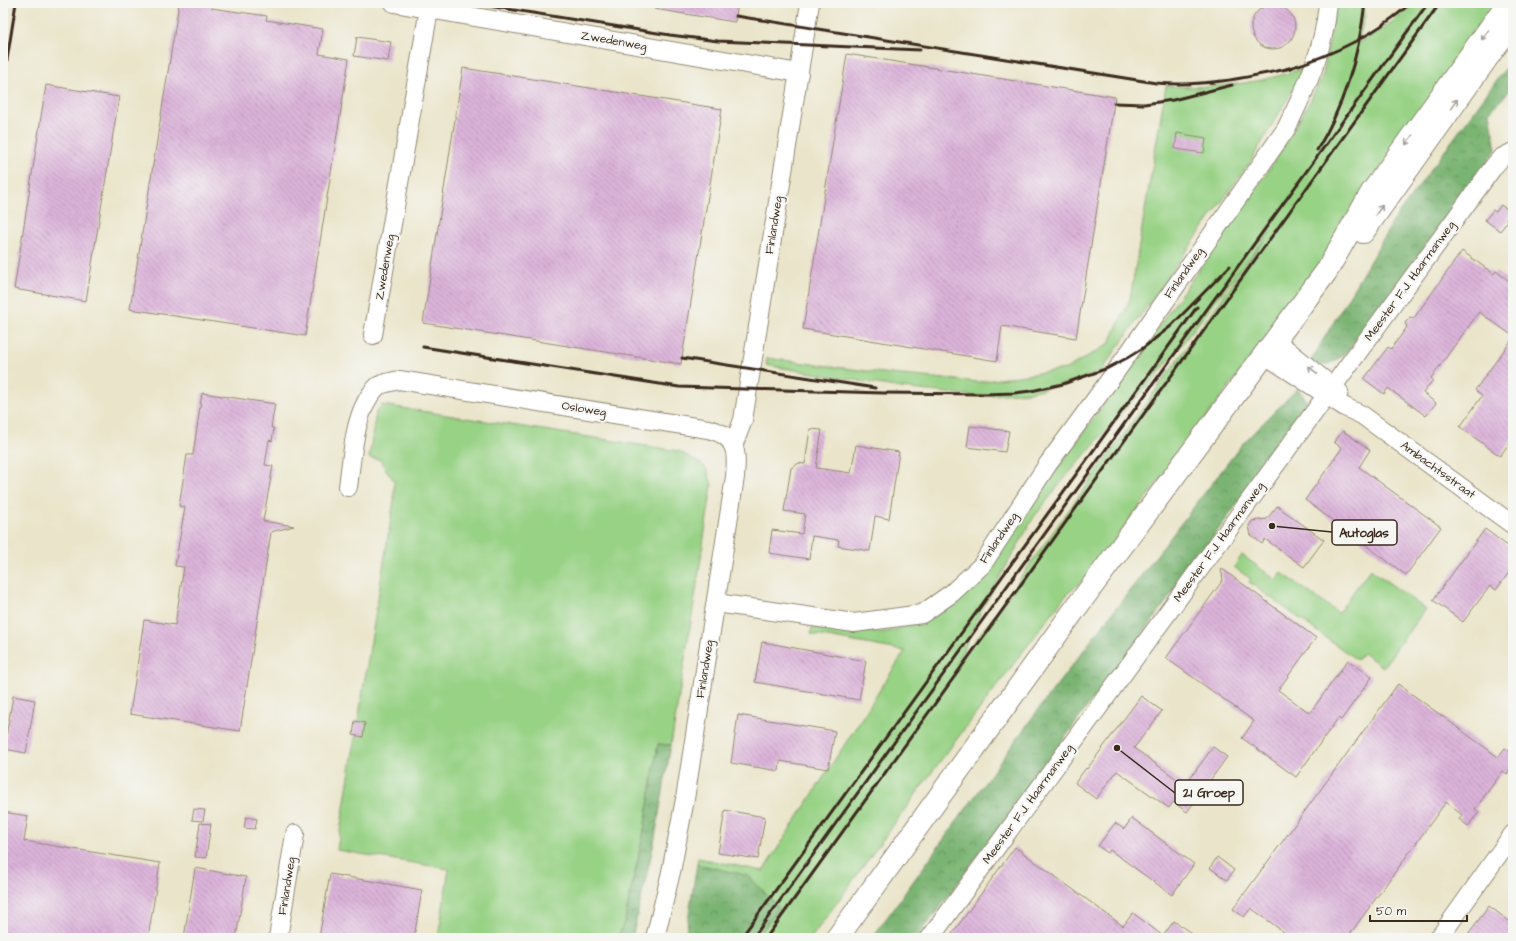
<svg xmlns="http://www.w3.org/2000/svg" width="1516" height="941" viewBox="0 0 1516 941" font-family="'Architects Daughter',sans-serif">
	<defs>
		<pattern id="forest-crowns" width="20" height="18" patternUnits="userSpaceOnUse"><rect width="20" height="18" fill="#7ab472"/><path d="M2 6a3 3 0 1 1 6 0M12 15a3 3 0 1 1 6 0" fill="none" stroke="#65935d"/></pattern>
		<pattern id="building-back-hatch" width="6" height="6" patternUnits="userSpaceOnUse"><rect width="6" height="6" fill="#dcb4da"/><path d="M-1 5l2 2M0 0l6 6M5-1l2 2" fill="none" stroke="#b493b0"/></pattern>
	</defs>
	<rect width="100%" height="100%" fill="#f6f6f2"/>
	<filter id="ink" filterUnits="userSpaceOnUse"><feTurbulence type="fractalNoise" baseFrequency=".025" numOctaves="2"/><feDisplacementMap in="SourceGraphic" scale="8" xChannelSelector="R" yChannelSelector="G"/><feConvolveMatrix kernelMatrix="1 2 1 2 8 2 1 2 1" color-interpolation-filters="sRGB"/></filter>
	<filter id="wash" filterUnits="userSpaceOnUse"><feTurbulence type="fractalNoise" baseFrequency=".012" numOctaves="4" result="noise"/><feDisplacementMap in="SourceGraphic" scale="16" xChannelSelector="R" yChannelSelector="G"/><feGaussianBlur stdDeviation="0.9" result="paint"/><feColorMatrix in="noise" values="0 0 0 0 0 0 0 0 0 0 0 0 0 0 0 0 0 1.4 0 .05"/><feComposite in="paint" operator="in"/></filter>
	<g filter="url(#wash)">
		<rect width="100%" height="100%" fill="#eae5ca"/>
		<g fill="#98d285" stroke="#6a7e52" fill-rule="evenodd">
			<path d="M1335 3H1365L1364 18 1358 43 1382 30 1414 3H1498L1313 274 1087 577 1067 594 1059 604 935 768 811 938H757L779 908 749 876 697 864 698 858 763 871 905 651 811 634 812 627 843 632H886L919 623 1003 546 1267 173 1309 103 1323 75 1331 32ZM1270 232 1032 561 1000 608 957 664 982 609 1034 517 1063 480 1122 412 1152 382Z"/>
			<path d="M1303 68 1291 93 1250 162 1101 371 1080 380 1029 392 976 396 901 388 766 365 767 358 890 374 979 382 1066 369 1109 344 1130 299 1166 86C1212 89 1260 84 1303 68Z"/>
			<polygon points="382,405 679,451 703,465 707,470 712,485 695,597 671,745 658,744 644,830 625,919 618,938 438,938 449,869 337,850 394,500 394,481 379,459 369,458 376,412"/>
			<polygon points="1242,555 1276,580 1282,573 1338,613 1370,569 1425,609 1383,667 1363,653 1357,660 1249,582 1251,579 1234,567"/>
		</g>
		<g fill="url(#forest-crowns)" stroke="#5a6f48">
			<path d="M1513 58V87L1490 112 1496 150 1349 349C1338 360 1326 370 1310 362L1396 217Z"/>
			<path d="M1297 389C1304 395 1309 401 1306 409L1134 646 1088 706 933 917 925 926 918 938H872L1040 707 1243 443Z"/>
			<polygon points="658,744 671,745 654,843 632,938 618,938 625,919 644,830"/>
			<polygon points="697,864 749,876 779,908 757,938 685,938"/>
		</g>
		<g id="blocks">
			<g fill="url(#building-back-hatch)">
				<polygon points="179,3 197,5 198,3 212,3 211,8 267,16 266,20 323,29 319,54 349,59 305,336 130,309"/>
				<polygon points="654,3 738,3 735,22 654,9"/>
				<circle cx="1273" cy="27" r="22"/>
				<polygon points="357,37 391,42 388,61 354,56"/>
				<polygon points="847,54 1115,97 1076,338 1002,326 997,361 803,329"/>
				<polygon points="463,68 722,109 681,364 423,323"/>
				<polygon points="46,85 119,97 86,301 14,289"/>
				<polygon points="1177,133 1206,138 1204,153 1175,149"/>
				<polygon points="1501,205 1511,212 1506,219 1508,221 1500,231 1485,220 1493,210 1496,212"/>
				<polygon points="1462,251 1494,274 1496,271 1513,284 1513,336 1479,312 1431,378 1433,380 1423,393 1436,403 1426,416 1388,388 1384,394 1364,379 1388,347 1391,349 1407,327 1405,323 1410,317 1414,318"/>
				<polygon points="1513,338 1513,438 1500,456 1460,427 1482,396 1475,390"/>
				<polygon points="202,393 275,404 271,428 274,428 272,441 269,440 265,465 273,466 263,521 294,526 271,532 240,731 130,714 144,620 175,625 184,567 175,566 185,507 179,506 187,455 193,455"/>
				<polygon points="970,426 1009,431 1005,452 967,447"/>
				<polygon points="810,429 822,430 816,468 851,473 856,445 899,452 889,519 875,516 870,551 838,546 839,540 812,536 809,559 769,553 772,530 802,534 805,514 784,511 791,468 799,463 805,464"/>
				<polygon points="1343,431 1370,450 1359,467 1441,527 1406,575 1305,500 1342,448 1334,442"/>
				<polygon points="1277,506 1324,540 1304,567 1265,539 1262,544 1251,535 1249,526 1252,521 1267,519"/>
				<polygon points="1485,529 1513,550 1513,567 1496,590 1490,586 1463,622 1433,600"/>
				<polygon points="1221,568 1316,638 1278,690 1310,713 1348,660 1372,677 1341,720 1338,718 1296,777 1242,738 1254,721 1166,658 1223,580"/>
				<polygon points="762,642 866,661 859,700 755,682"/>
				<polygon points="1398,684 1498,757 1505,748 1513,754 1513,765 1507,774 1503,771 1475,809 1479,812 1468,826 1459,819 1462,815 1446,802 1347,938 1292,938 1251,908 1244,917 1233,909"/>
				<polygon points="13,696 35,700 26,753 4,749"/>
				<polygon points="1141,696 1162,711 1134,748 1185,785 1213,747 1227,757 1187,812 1173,802 1169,808 1117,771 1096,799 1075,783 1086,768 1087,769"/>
				<polygon points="738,715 835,731 828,769 780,761 779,771 731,763"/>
				<polygon points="355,721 365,723 363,737 353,735"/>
				<polygon points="194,809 205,810 203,821 192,820"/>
				<polygon points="725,810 765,817 758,859 718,853"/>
				<polygon points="3,812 28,816 24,841 160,863 148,938 3,938"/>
				<polygon points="246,817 257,819 255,829 244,828"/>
				<polygon points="1132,818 1194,864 1172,895 1110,850 1108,853 1098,846 1115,823 1124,829"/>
				<polygon points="200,823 211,824 206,858 195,857"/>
				<polygon points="1015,847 1123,926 1133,913 1163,936 1174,921 1198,938 949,938"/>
				<polygon points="1217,857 1234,870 1227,880 1210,868"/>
				<polygon points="195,868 246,877 236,938 184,938"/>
				<polygon points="330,874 422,890 414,938 319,938"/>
				<polygon points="1489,906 1513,924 1513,938 1465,938"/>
			</g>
		</g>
	</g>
	<g filter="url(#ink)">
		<use href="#blocks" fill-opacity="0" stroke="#928874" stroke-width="1"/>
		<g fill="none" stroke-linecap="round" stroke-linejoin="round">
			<g stroke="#928874" stroke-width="20">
				<g id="minor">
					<polyline points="394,3 799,73"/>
					<polyline points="373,335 430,3"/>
					<polyline points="1276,341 1339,392"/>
					<polyline points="1265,355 1345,407 1362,415 1513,525"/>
					<polyline points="733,446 743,420 810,3"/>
					<path d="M348 487C352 458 354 410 376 388 380 383 393 382 399 380L708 429C738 436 737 452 735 477L685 799 671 872 655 938"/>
					<path d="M716 603 854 623 922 614 952 593 982 565 1048 464 1114 374 1286 129C1307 86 1324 51 1328 3"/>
					<polyline points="278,938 295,834"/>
					<polyline points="930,938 1494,166 1501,158 1513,152"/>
					<polyline points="1439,938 1513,834"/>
				</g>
			</g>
			<g stroke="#928874" stroke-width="24">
				<g id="major">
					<polyline points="1363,232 1494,48 1513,24"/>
					<polyline points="837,938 1078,605 1326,272 1372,192 1508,3"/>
				</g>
			</g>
			<use href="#minor" stroke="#fff" stroke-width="18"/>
			<use href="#major" stroke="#fff" stroke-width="22"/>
			<g stroke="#3b2a1e" stroke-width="3">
				<polyline points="482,5 670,35 718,41 920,50"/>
				<path d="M736 16 1156 83C1204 87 1245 78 1291 68"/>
				<path d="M1286 69C1331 56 1376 34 1411 3"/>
				<polyline points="3,85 16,3"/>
				<polyline points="1114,103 1144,104 1173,100 1232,85"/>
				<path d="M1317 150C1344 106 1359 54 1365 3"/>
				<polyline points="423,347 679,387 883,393 985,394 1014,393 1031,391 1063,384 1108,368 1127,358 1143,348 1171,326 1230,266"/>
				<polyline points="682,358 875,388"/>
				<polyline points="741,938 1197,307"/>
				<polyline points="753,938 1428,3"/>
				<polyline points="766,938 1440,3"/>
			</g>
		</g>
		<defs><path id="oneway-shaft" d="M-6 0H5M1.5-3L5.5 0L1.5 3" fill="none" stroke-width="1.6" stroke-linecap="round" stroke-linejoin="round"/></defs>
		<g stroke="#a79f9a">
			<use href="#oneway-shaft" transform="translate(1485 35) rotate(126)"/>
			<use href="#oneway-shaft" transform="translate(1454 104) rotate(-55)"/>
			<use href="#oneway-shaft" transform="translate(1409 140) rotate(126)"/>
			<use href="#oneway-shaft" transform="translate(1379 210) rotate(-54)"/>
			<use href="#oneway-shaft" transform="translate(1313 370) rotate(-141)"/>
		</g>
	</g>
	<g text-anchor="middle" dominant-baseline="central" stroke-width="4" stroke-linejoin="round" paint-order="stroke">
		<g font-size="12" fill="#3b2a1e" stroke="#f6f6f2">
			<text transform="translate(614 41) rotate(10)">Zwedenweg</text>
			<text transform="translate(774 225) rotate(-81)">Finlandweg</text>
			<text transform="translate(385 267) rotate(-80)">Zwedenweg</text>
			<text transform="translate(1184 273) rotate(-55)">Finlandweg</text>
			<text transform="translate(1410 281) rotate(-54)">Meester F.J. Haarmanweg</text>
			<text transform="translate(584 409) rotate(9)">Osloweg</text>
			<text transform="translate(1438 470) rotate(36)">Ambachtsstraat</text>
			<text transform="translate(999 538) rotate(-56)">Finlandweg</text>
			<text transform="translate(1219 542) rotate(-54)">Meester F.J. Haarmanweg</text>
			<text transform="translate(705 669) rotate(-81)">Finlandweg</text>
			<text transform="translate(1028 804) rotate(-54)">Meester F.J. Haarmanweg</text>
			<text transform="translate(287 886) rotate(-81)">Finlandweg</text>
		</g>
	</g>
	<path fill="none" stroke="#3b2a1e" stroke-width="1.5" d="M1272 526L1332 532M1117 748L1175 793"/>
	<g fill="#3b2a1e" stroke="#f6f6f2" stroke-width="1.5">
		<circle cx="1272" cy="526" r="4"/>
		<circle cx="1117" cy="748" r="4"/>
	</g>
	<g fill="#f6f6f2" stroke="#3b2a1e" stroke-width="1.5">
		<rect x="1332" y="520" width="65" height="25" rx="4"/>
		<rect x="1175" y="780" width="68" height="25" rx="4"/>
	</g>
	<g font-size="13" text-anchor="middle" font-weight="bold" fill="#3b2a1e">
		<text x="1364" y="537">Autoglas</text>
		<text x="1209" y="797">21 Groep</text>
	</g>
	<rect width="1516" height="941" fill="none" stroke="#f6f6f2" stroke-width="16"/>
	<path d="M1370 915v6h97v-6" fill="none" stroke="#3b2a1e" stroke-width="2"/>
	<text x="1376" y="915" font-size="12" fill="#3b2a1e" stroke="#f6f6f2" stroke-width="3" paint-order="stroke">50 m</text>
</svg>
